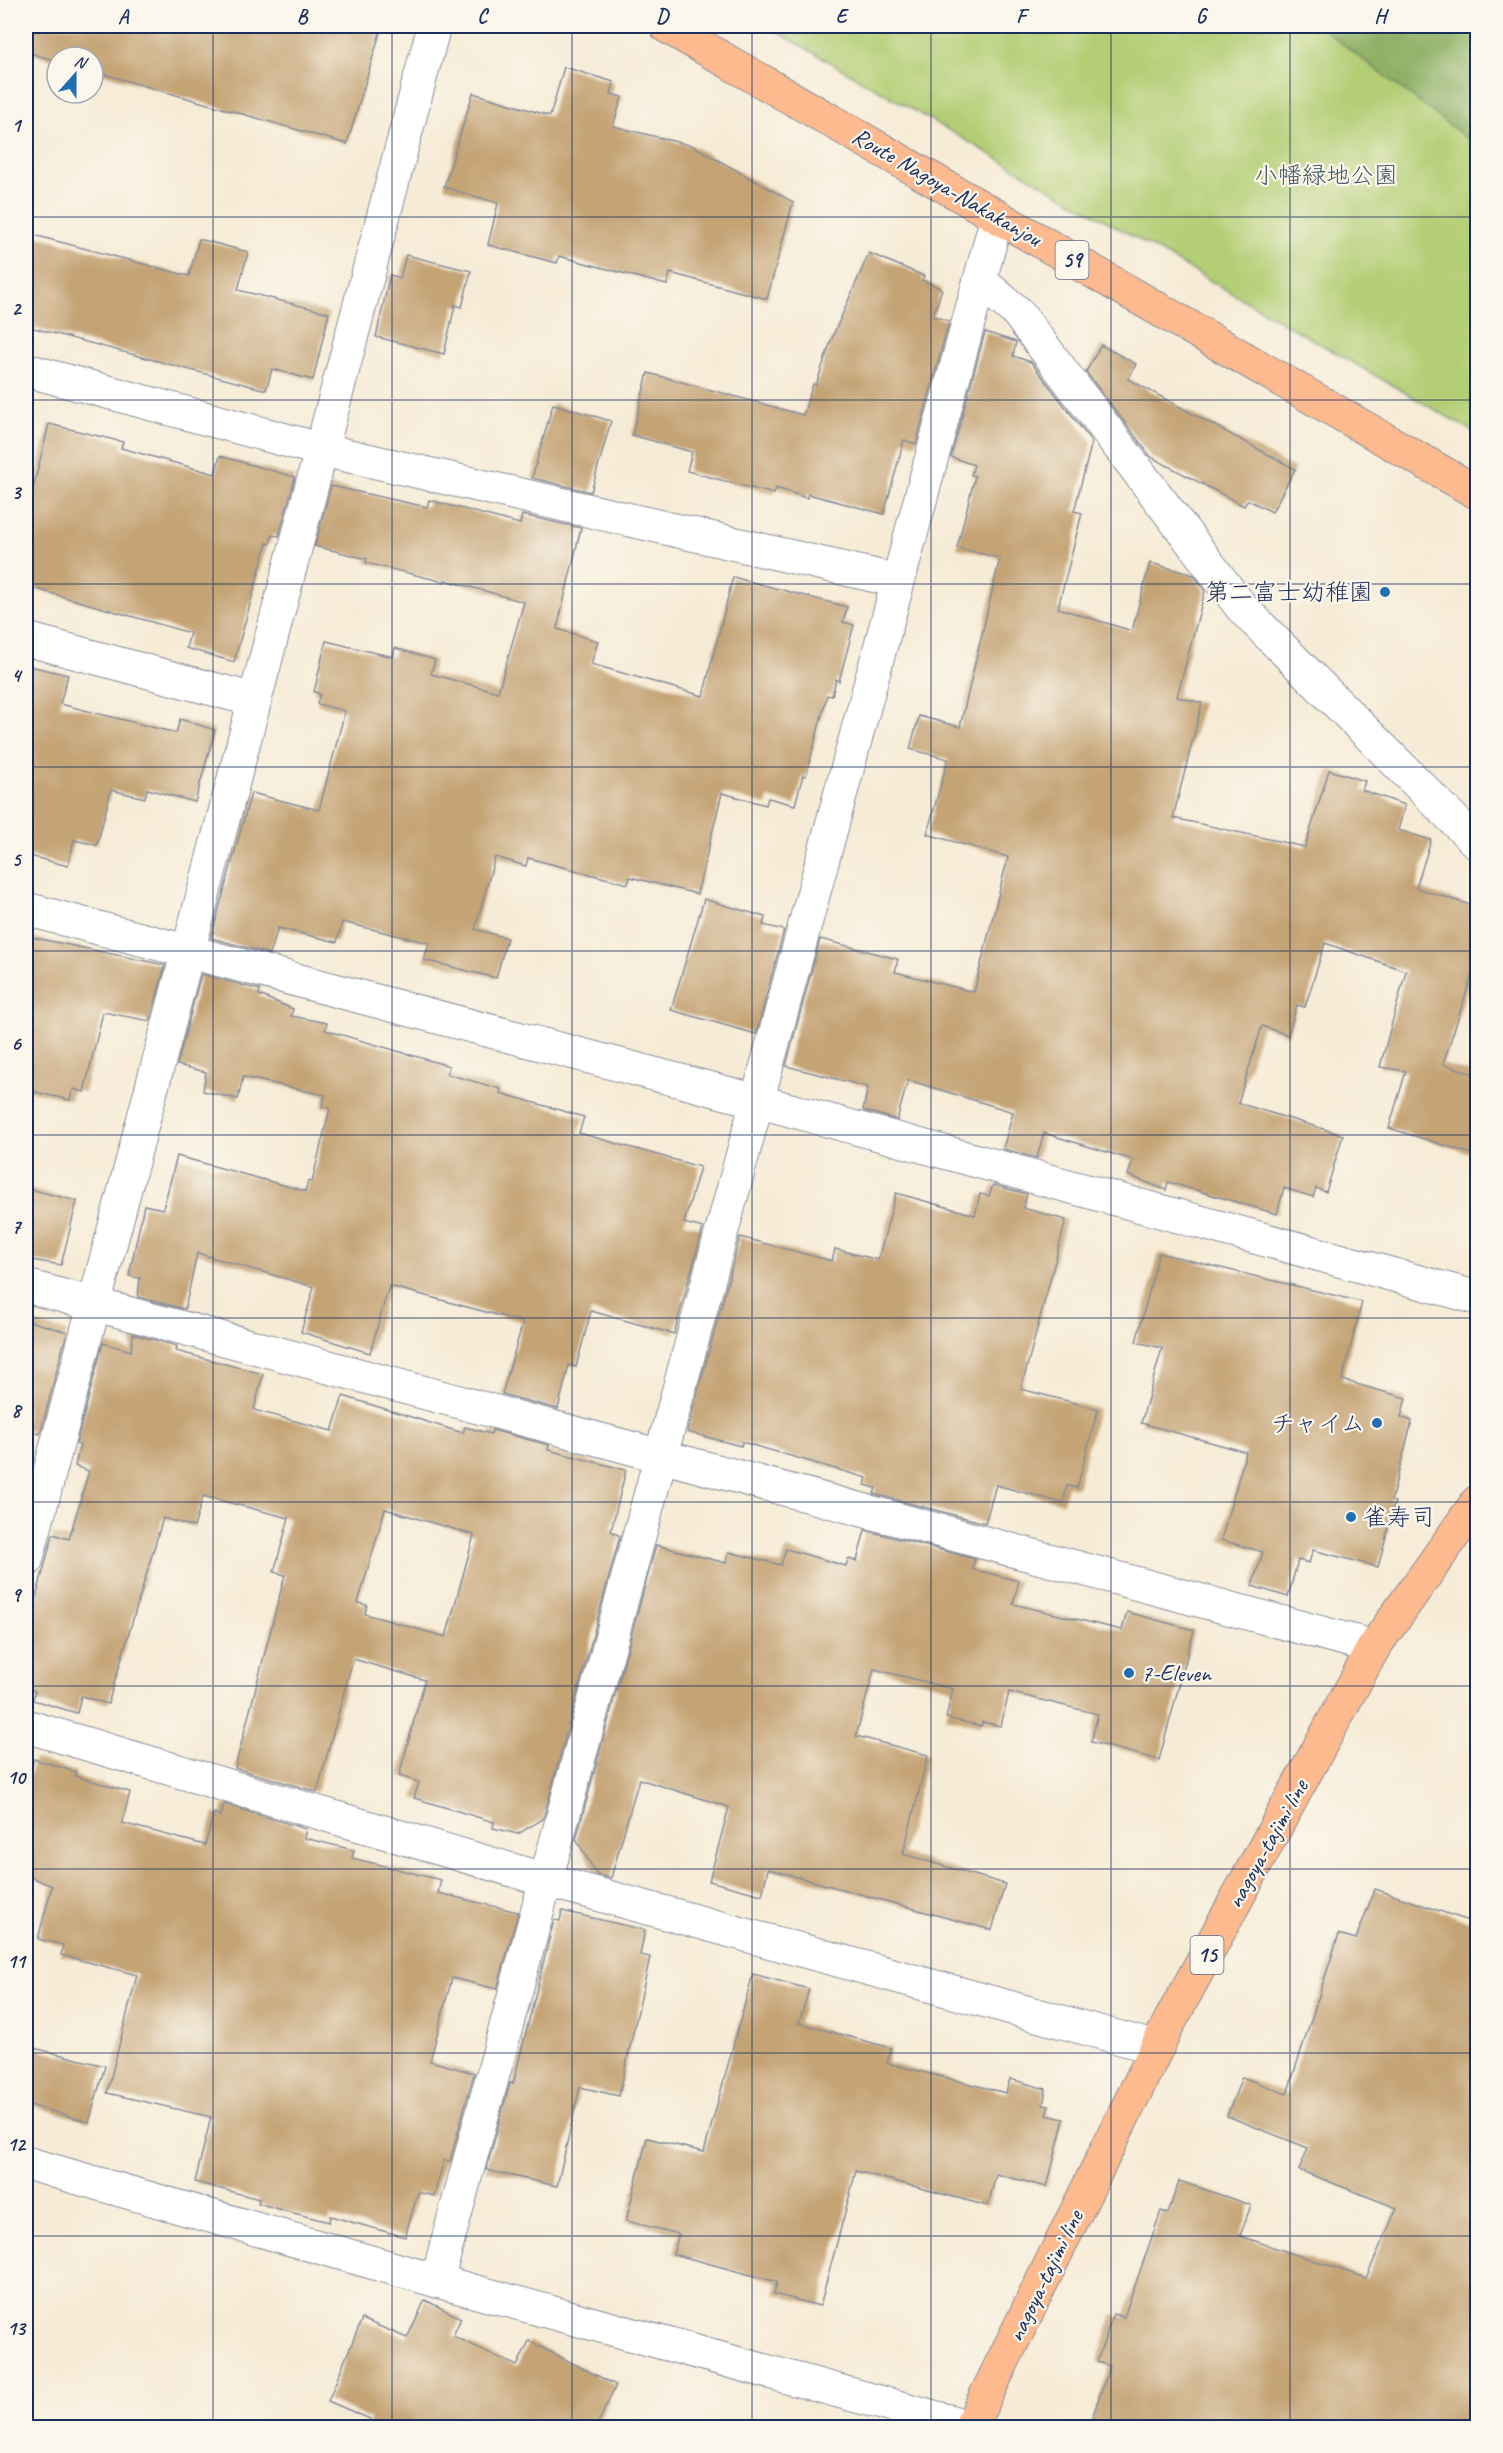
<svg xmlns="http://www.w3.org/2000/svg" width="1503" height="2453" viewBox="0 0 1503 2453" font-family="Caveat,'Klee One',sans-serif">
	<rect width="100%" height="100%" fill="#fbf7ec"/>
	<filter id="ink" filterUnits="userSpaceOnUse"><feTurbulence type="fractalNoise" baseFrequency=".0167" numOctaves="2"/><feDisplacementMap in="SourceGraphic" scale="12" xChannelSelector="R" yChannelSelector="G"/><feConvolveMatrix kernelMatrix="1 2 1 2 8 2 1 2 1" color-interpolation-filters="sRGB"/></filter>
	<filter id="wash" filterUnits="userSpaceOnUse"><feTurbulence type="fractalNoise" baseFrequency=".008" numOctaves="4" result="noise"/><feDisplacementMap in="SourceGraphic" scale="24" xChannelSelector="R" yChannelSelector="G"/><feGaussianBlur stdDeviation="1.35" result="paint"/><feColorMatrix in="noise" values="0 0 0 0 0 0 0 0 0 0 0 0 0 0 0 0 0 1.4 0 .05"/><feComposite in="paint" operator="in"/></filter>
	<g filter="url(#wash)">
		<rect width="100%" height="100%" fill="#f6ebd6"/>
		<polygon fill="#b4ce74" stroke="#687e69" stroke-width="1.5" points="767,26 1477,26 1477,434"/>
		<polygon fill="#8fb166" stroke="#557062" stroke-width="1.5" points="1319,26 1477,26 1477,146"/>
		<g id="blocks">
			<g fill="#c4a375" fill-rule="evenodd">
				<polygon points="26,26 382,26 347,144 93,71 93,57 57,57 57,61 26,52"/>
				<polygon points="564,67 614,82 611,94 622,97 613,126 693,146 793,202 767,299 670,273 667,285 559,256 557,263 488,245 498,203 444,187 473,93 550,116"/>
				<polygon points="26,233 189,276 199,239 248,252 238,290 329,313 313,380 272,369 266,390 26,326"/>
				<polygon points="869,253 924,276 922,280 942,289 933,316 949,321 916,444 904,440 884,514 808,494 807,498 776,488 774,494 687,471 692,452 632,435 648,373 803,415 813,384 816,385 832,338"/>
				<polygon points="406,255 471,271 462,307 455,305 444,354 376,337 390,275 400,278"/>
				<polygon points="985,332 1016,342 1013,356 1031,362 1092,442 1074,511 1082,513 1058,608 1132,631 1150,563 1194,575 1205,591 1177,697 1202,703 1173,818 1305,847 1329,770 1365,781 1362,790 1405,805 1398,830 1431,840 1416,888 1477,907 1477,960 1443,1064 1478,1075 1478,1135 1472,1154 1389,1128 1406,1071 1380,1067 1406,971 1325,943 1305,1007 1297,1005 1288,1035 1262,1026 1238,1103 1343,1135 1326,1192 1316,1188 1313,1197 1284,1188 1277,1214 1168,1182 1166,1190 1128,1175 1133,1160 1044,1133 1037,1158 1003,1149 1013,1112 908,1080 897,1120 863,1110 868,1087 786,1066 820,939 898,959 895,972 974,992 1008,857 927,834 948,759 910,749 919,716 960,727 1000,558 957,548 975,476 971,475 974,465 951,457"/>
				<polygon points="1101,345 1136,364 1128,379 1295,469 1272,512 1248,500 1244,506 1151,457 1086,372"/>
				<polygon points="553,404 611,421 591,492 532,478"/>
				<polygon points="49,424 123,442 121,448 215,474 220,456 295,477 279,536 272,535 270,544 267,543 234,662 186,648 190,633 26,586 26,517"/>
				<polygon points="331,486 427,507 429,500 520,524 522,515 581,528 557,629 598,641 591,664 703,696 733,577 847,607 843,622 854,625 839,681 836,679 832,696 827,695 806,776 803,775 795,805 768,798 766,805 722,793 697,894 630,877 628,884 528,858 526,866 495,857 475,929 507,938 496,978 424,960 429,943 342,922 337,942 278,928 270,954 211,938 251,793 319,810 345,711 317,704 320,694 314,692 326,641 393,657 395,648 435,660 431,674 498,692 524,602 445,580 444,582 366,563 367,559 315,546"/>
				<polygon points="26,665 68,675 60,704 176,733 180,719 215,730 195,802 147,789 145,798 111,790 97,845 74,840 68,866 26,855"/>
				<polygon points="704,899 765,917 763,925 784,930 756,1034 671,1010"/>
				<polygon points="26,936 165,965 150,1021 103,1012 84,1092 73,1089 70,1100 26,1090"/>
				<polygon points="201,974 260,990 259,995 293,1009 291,1016 327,1023 325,1030 449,1066 447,1074 501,1089 500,1093 584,1117 579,1133 700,1167 684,1223 703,1228 674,1334 591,1311 576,1367 569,1365 558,1409 502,1394 523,1322 389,1286 370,1353 301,1332 314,1287 197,1253 185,1309 138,1297 140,1278 129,1276 144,1205 163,1209 177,1156 305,1191 308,1181 312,1182 330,1108 322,1107 325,1095 243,1077 238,1099 203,1091 206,1072 177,1065"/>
				<polygon points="993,1185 1027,1194 1023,1208 1066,1220 1021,1389 1098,1409 1077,1488 1067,1486 1063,1503 996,1485 985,1523 874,1494 876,1488 865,1485 867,1478 742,1442 741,1446 687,1432 740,1237 832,1261 835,1249 878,1260 896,1193 975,1215 980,1194 989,1196"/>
				<polygon points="26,1188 77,1201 61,1265 26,1259"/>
				<polygon points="1159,1253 1362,1302 1342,1380 1406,1398 1401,1417 1412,1421 1391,1501 1395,1502 1378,1567 1313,1550 1309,1563 1298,1560 1288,1597 1252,1586 1263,1552 1221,1540 1246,1452 1141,1423 1162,1348 1136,1342"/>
				<polygon points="26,1320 67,1332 40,1434 26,1430"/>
				<path d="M133 1334 177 1346 176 1351 263 1374 254 1410 332 1431 343 1396 463 1433 465 1427 491 1434 492 1430 549 1445 548 1450 626 1470 611 1531 620 1536 543 1819 518 1834 493 1828 494 1822 414 1798 419 1782 399 1776 425 1680 353 1659 317 1792 235 1768 285 1575 274 1572 289 1518 203 1496 194 1527 163 1518 108 1704 81 1696 77 1713 33 1700 35 1691 26 1688V1635L53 1534 69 1539 89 1471 75 1466 80 1445 76 1444 103 1343 131 1351ZM385 1509 474 1535 446 1637 365 1614 367 1605 358 1603Z"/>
				<polygon points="865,1530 975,1559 972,1569 1019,1581 1013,1604 1122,1630 1127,1612 1194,1630 1159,1760 1091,1742 1098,1714 1009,1692 1001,1726 982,1722 981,1726 946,1718 953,1689 874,1669 856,1736 928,1755 903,1854 1005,1884 992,1930 768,1869 762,1895 709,1881 729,1807 639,1779 611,1878 597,1875 576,1839 656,1545 726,1563 729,1552 781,1565 786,1549 846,1566 848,1559 857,1561"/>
				<polygon points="34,1759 76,1772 75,1776 130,1792 122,1823 205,1845 214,1813 221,1816 224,1804 306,1829 304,1838 354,1850 352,1858 441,1880 438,1893 518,1912 497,1989 452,1978 430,2061 474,2073 450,2161 444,2160 434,2196 418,2192 405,2237 330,2216 329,2222 278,2209 258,2203 259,2199 195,2182 211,2117 107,2093 137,1975 61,1955 63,1945 38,1939 52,1886 26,1875 26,1788"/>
				<polygon points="1375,1889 1478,1924 1478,2427 1089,2427 1110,2366 1097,2362 1113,2314 1124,2317 1161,2211 1168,2213 1179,2181 1251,2205 1240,2236 1366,2278 1397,2208 1299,2170 1308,2148 1227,2116 1242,2077 1287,2094 1339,1934 1356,1939"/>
				<polygon points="562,1911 645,1930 640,1955 650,1957 619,2096 580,2087 557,2186 486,2170 510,2083 513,2084 554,1920 560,1921"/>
				<polygon points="753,1974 809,1989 799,2023 891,2048 887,2063 1006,2093 1010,2079 1046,2089 1043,2105 1049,2106 1046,2115 1064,2119 1047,2187 996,2174 988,2206 856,2171 820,2306 774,2294 777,2282 673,2254 679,2234 626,2221 647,2138 704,2152"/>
				<polygon points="26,2046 105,2066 89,2122 26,2104"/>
				<polygon points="425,2300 461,2318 453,2336 517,2366 529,2341 616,2385 596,2427 367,2427 370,2419 328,2401 362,2319 407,2338"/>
			</g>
		</g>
	</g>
	<g filter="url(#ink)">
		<use href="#blocks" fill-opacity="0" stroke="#888d9a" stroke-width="1.5"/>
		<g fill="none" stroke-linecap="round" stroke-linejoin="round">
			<g stroke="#888d9a" stroke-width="35">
				<g id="street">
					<polyline points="980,281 1017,312 1242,608 1478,844"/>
					<polyline points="26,370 319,449 898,581"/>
					<polyline points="26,639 254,700"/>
					<polyline points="26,909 757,1101 1478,1298"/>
					<polyline points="26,1286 1374,1647"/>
					<polyline points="26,1561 434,26"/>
					<polyline points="26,1726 546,1880 1157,2048"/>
					<polyline points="26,2163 437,2281 970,2427"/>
					<polyline points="437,2281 997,217"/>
				</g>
			</g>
			<g stroke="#888d9a" stroke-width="35">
				<g id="primary">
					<polyline points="666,26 1478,493"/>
					<polyline points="970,2428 1170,2021 1374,1647 1478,1501"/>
				</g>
			</g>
			<use href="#street" stroke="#fff" stroke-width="33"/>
			<use href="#primary" stroke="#fcba8e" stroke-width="33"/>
		</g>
	</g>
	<path fill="none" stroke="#1b2f5e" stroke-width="1.5" stroke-opacity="0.55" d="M213 26V2428M392 26V2428M572 26V2428M752 26V2428M931 26V2428M1111 26V2428M1290 26V2428M26 217H1478M26 400H1478M26 584H1478M26 767H1478M26 951H1478M26 1135H1478M26 1318H1478M26 1502H1478M26 1686H1478M26 1869H1478M26 2053H1478M26 2236H1478"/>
	<g fill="#1f6fb2" stroke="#fbf7ec" stroke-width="2">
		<circle cx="1385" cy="592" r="6"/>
		<circle cx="1377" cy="1423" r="6"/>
		<circle cx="1351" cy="1517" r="6"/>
		<circle cx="1129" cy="1673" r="6"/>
	</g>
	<g text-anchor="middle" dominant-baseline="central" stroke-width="4.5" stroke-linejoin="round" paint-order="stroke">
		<g fill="#fbf7ec" stroke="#5e6b89" stroke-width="1.5">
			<rect x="1055.5" y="241" width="33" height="38" rx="4.5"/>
			<rect x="1190.5" y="1936" width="33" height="38" rx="4.5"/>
		</g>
		<g font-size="22" font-weight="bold" fill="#1b2f5e">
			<text x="1072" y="260">59</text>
			<text x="1207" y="1955">15</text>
		</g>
		<g font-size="24" fill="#415764" stroke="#fbf7ec">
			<text x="1326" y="175">小幡緑地公園</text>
		</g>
		<g font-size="24" fill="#1b2f5e" stroke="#fbf7ec">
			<text transform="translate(947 187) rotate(30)">Route Nagoya-Nakakanjou</text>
			<text transform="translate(1267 1844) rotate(-61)">nagoya-tajimi line</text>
			<text transform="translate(1045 2276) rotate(-64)">nagoya-tajimi line</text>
		</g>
		<g font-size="24" fill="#1b2f5e" stroke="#fbf7ec" text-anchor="end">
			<text x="1373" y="592">第二富士幼稚園</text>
			<text x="1365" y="1423">チャイム</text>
			<text x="1363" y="1517" text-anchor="start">雀寿司</text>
			<text x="1141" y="1673" text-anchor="start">7-Eleven</text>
		</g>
	</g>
	<rect width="1503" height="2453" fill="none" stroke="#fbf7ec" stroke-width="66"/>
	<g transform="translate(75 75) rotate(21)"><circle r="28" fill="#fbf7ec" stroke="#a1a7b3" stroke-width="1.5"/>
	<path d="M0-4.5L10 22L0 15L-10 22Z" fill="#1f6fb2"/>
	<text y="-9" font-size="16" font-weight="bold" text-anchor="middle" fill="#1b2f5e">N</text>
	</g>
	<rect x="33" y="33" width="1437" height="2387" fill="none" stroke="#1b2f5e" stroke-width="2"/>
	<g font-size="20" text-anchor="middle" font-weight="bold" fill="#1b2f5e">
		<text x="123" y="23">A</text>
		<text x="302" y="23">B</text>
		<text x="482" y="23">C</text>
		<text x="662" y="23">D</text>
		<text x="841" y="23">E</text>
		<text x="1021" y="23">F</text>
		<text x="1201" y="23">G</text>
		<text x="1380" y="23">H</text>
		<text x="16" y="132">1</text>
		<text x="16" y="315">2</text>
		<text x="16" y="499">3</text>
		<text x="16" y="682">4</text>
		<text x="16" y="866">5</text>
		<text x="16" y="1050">6</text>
		<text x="16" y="1233">7</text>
		<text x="16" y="1417">8</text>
		<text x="16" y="1601">9</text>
		<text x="16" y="1784">10</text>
		<text x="16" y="1968">11</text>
		<text x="16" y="2151">12</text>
		<text x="16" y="2335">13</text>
	</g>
</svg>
